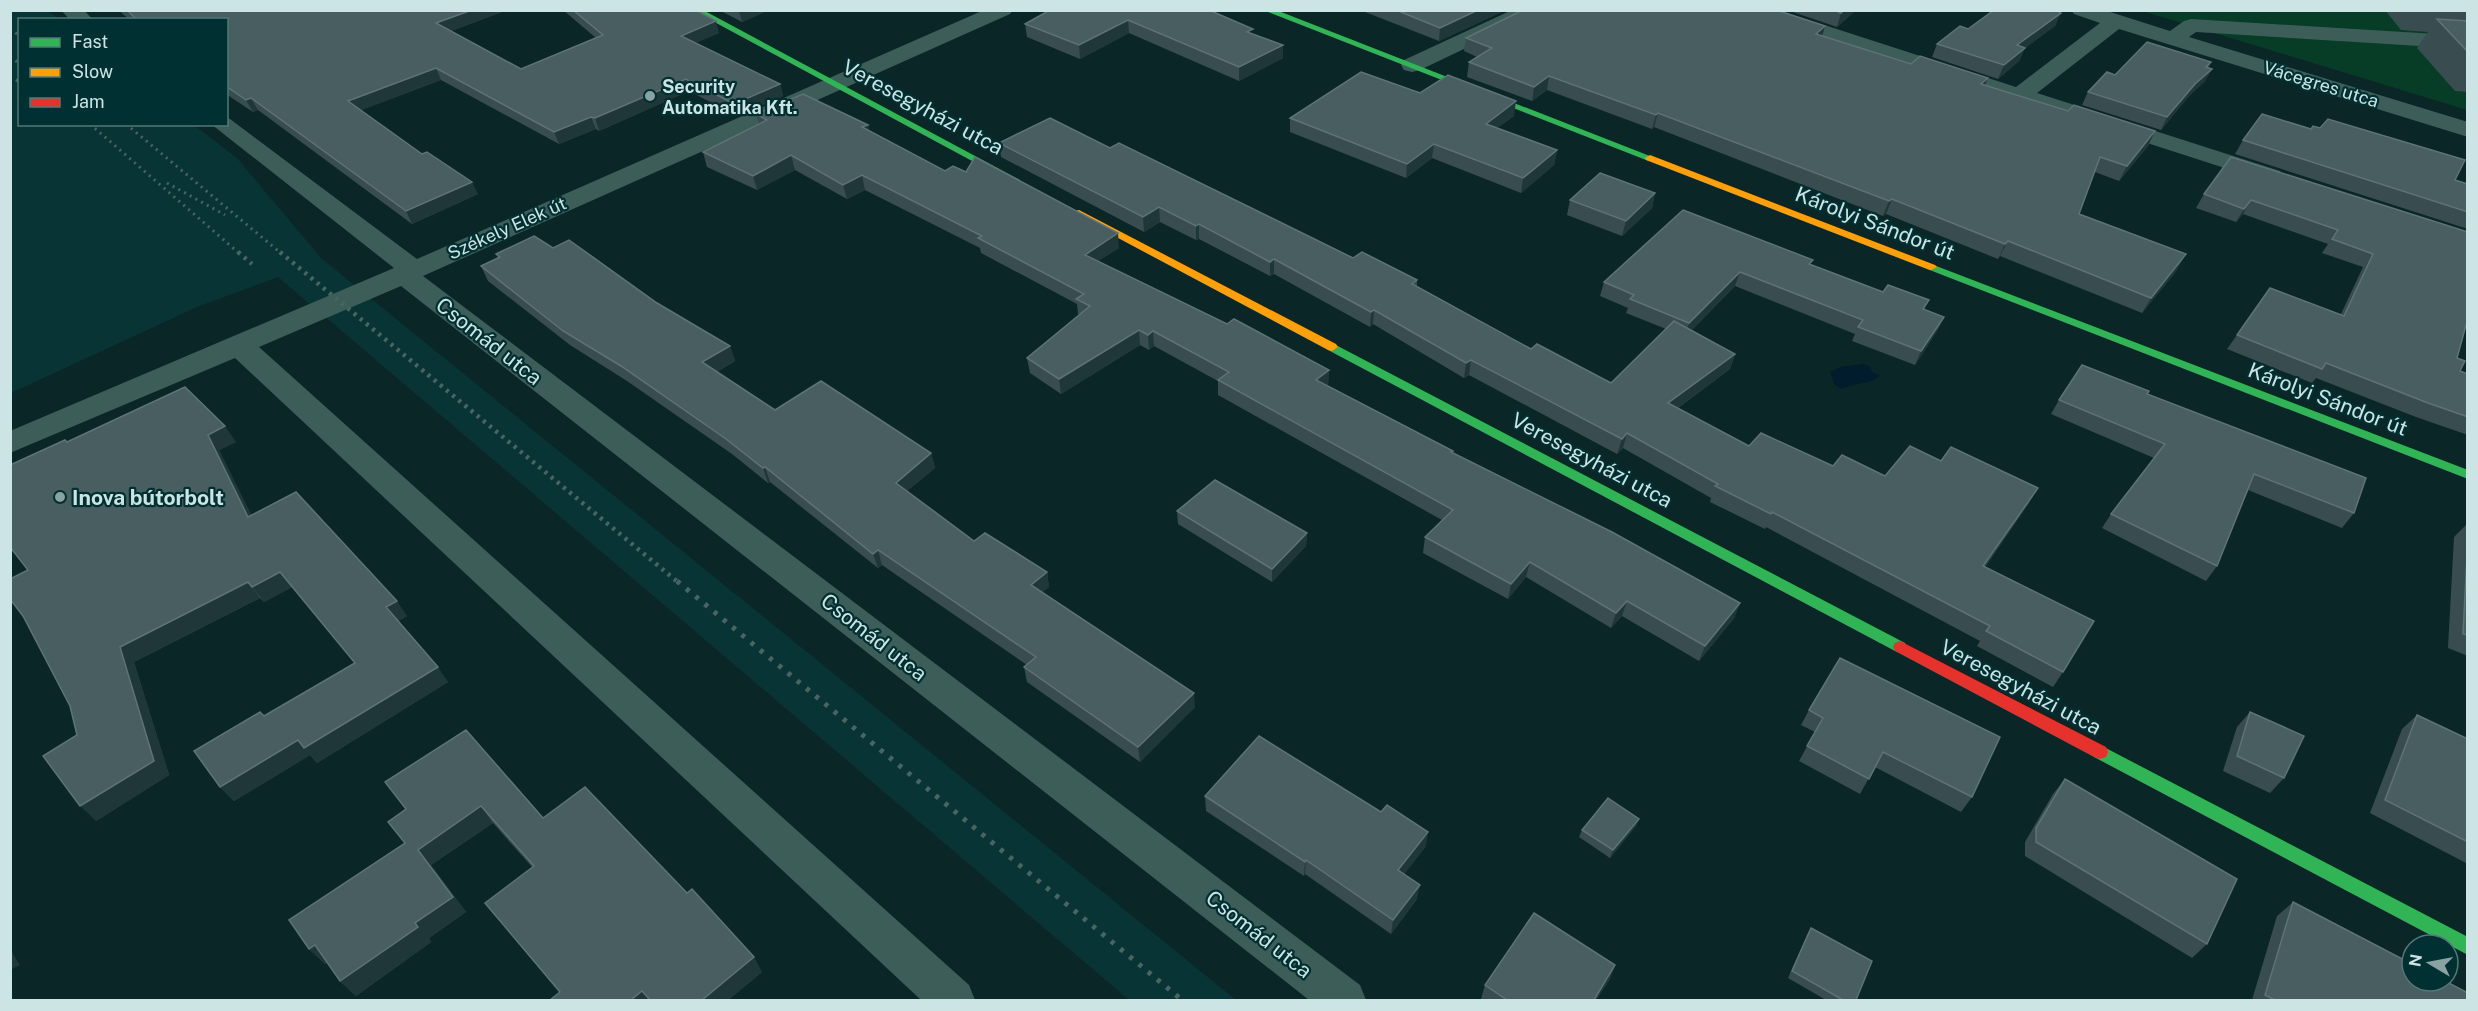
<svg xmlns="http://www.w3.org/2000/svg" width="2478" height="1011" viewBox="0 0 2478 1011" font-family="'Public Sans',sans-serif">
	<rect width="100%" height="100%" fill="#0b2627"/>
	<polygon fill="#093435" points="10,11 48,11 60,19 20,20 20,124 194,125 237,158 321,258 1236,1000 1129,1000 278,277 197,307 11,393"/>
	<polygon fill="#073c26" points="2142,11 2467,11 2467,110"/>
	<path fill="#011c2c" d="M1863 364 1870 367 1872 372 1880 376C1871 384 1854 383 1842 389L1834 384 1830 372 1840 367Z"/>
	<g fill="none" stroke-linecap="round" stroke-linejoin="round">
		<g fill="#3d5d59" fill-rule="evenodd">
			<polygon points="61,10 84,10 93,20 70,20"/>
			<polygon points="984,10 1013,10 1010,14 423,276 1360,985 1366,1000 1309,1000 401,286 259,347 969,985 975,1000 921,1000 235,358 10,453 10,431 394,268 211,124 226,124 226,118 230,119 417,259"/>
			<polygon points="1512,10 1540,10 1537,14 1420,70 1412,72 1404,70 1401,65 1404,60"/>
			<polygon points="1745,10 1778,10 2016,87 2100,23 2074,14 2071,10 2104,10 2170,31 2184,21 2191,19 2468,36 2468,49 2196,32 2189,37 2468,122 2468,137 2119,29 2037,93 2280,171 2283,176 2280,181 2271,183 1748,14"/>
		</g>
		<g fill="#30b455" fill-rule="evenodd">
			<polygon points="692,10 703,10 1020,180 1019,182 1011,182"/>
			<polygon points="1263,10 1276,10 1655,158 1650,161 1646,160"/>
			<polygon points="1931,264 2468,470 2468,479 1927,269 1927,265"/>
			<polygon points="1332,343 1905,643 1907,647 1905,651 1900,653 1895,651 1328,350 1326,347 1328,344"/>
			<polygon points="2100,745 2468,937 2468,955 2094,757 2092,752 2094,747"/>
		</g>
		<g fill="#ff9f0a" fill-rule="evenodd">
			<polygon points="1650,155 1935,265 1937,267 1931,270 1927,269 1646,160 1645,158"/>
			<polygon points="1079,210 1336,344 1338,347 1332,351 1328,350 1075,215 1075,211"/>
		</g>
		<polygon fill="#e5322d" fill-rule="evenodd" points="1900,641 2106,747 2108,752 2106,757 2100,759 2094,757 1895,651 1893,647 1895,643"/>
		<g stroke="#4a6461" stroke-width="3" stroke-dasharray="2 4.5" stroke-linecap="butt">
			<polyline points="10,29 20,36"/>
			<polyline points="10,57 20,64"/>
			<polyline points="10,77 20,82"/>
			<polyline points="90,124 240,254"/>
			<polyline points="126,124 282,254"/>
			<polyline points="167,183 225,215"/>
		</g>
		<g stroke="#4a6461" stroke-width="4.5" stroke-dasharray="3 5" stroke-linecap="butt">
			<polyline points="238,252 252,264"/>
			<polyline points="280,252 679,583"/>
		</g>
		<polyline stroke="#4a6461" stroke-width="5" stroke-dasharray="4 8" stroke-linecap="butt" points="677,581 1182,1000"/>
	</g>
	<g fill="#394d50">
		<polygon points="118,10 507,10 451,31 521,69 596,38 563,10 696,10 719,33 695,43 780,84 783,96 737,116 689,91 599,131 596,129 559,144 441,80 361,110 478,194 412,224 258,110 253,112 226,94 226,20 130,20"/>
		<polygon points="719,10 769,10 742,22"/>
		<polygon points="1050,10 1253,34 1283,45 1283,58 1239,81 1129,33 1080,59 1027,37 1025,24"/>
		<polygon points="1360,10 1506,10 1439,41"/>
		<polygon points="1787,10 1856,10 1837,27"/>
		<polygon points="2385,10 2468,10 2468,92 2455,91 2417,48 2428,32 2401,30"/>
		<polygon points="2061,13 2055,26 2025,48 2019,61 1998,79 1932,57 1937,44 1968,29"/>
		<polygon points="1825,26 1822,36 2068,111 2155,131 2148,146 2119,181 2095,172 2079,214 2177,270 2142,313 2000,256 1998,259 1886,214 1883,216 1654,127 1652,129 1547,90 1532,101 1467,77 1469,62 1477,57 1464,51 1466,38"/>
		<polygon points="2211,62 2208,68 2212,69 2205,81 2188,97 2161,130 2082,105 2088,92 2115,75"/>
		<polygon points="1420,93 1514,116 1497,128 1557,150 1554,165 1521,193 1432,158 1406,178 1290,132 1290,118"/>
		<polygon points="756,114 868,125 869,131 945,171 1119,248 1098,261 1227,324 1329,370 1328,385 1327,385 1453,451 1452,453 1740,603 1734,618 1699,661 1622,616 1611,628 1526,577 1508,599 1423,553 1425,537 1442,520 1218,395 1218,381 1154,346 1149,350 1140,345 1061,394 1030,373 1027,358 1080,315 1078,314 1077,304 981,253 980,248 865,190 847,199 795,170 757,190 707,167 703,152 759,124"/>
		<polygon points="2243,140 2455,180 2468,184 2468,229 2235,154"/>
		<polygon points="999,143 1110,148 1353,258 1417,280 1417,286 1531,349 1611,383 1666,329 1626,313 1628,308 1600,296 1604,282 1811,265 1883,292 1929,300 1924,309 1944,317 1937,331 1915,365 1852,341 1855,334 1735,286 1692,330 1735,354 1730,369 1678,408 1749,446 1833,466 2029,503 1985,567 2063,672 2053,687 1977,646 1980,641 1766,527 1765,529 1710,502 1711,498 1623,448 1617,454 1469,375 1464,378 1373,324 1370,327 1274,274 1270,276 1199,239 1196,240 1160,222 1144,232 1001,157"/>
		<polygon points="2231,157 2468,232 2457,358 2460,371 2468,374 2468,435 2416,417 2316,378 2312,383 2227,349 2237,335 2341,314 2363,267 2322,253 2328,244 2243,214 2236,222 2196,208 2204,194"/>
		<polygon points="1655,193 1652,208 1622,236 1567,215 1570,200"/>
		<polygon points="553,248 657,303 730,346 735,361 717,372 775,410 931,453 935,468 907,491 974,541 1047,572 1049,587 1042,592 1195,707 1140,762 1027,682 1024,667 1027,665 882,565 878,568 770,482 768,483 732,454 627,381 570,345 488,281 481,266 498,258 496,254"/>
		<polygon points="2147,394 2354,513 2342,528 2248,490 2217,566 2206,581 2102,528 2111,514 2154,458 2051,414 2059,400"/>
		<polygon points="67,442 236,442 219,450 251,515 407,616 398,621 448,682 317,763 310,755 234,801 220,787 264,716 355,663 292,587 264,602 260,598 134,662 169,775 96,821 70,706 28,570"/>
		<polygon points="1177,511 1307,533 1306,546 1272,582 1178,524"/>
		<polygon points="2468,523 2468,656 2448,648 2454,537"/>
		<polygon points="1809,710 1972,797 1961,812 1875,767 1860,794 1799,761 1815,732 1801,725"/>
		<polygon points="2250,712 2284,778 2270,793 2223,771 2237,727"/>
		<polygon points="2417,715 2468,739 2468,864 2370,813 2402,729"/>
		<polygon points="2065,779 2207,944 2192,958 2025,856 2025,842 2053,794"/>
		<polygon points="385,782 543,818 762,972 728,1000 550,1000 560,993 485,903 533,868 493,823 431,865 466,912 429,938 431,942 356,996 340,981 327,962 325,964 309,949 405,843 406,809"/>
		<polygon points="1205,796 1426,846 1404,874 1417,899 1391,934 1305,874 1304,876 1206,811"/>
		<polygon points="1639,819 1636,826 1610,858 1579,837 1582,830"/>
		<polygon points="2293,902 2468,1000 2252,1000 2277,916"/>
		<polygon points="1811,928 1856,1000 1826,1000 1788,978 1807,935"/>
		<polygon points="1615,965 1610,979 1596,1000 1483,1000 1481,999 1485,985"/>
	</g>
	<g fill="#203739">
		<polygon points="472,10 507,10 441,35 436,23"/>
		<polygon points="740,10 769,10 742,22 739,11"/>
		<polygon points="1478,10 1506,10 1439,41 1440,28"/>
		<polygon points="1844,10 1856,10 1837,27 1841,13"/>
		<polygon points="2061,13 2055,26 2025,48 2019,61 1998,79 2004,65 2017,45"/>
		<polygon points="1128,20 1129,33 1080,59 1079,45"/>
		<polygon points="716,21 719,33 684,48 681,36"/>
		<polygon points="1825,26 1821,40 1816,34"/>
		<polygon points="1283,45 1283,58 1239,81 1239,67"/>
		<polygon points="436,68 441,80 354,113 348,101"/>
		<polygon points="2212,69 2205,81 2188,97 2161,130 2167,117 2195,84"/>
		<polygon points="1549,76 1547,90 1532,101 1534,87"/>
		<polygon points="1988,78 1982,92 1981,84"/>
		<polygon points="686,79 689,91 599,131 595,118"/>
		<polygon points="780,84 783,96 737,116 734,104"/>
		<polygon points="251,98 258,110 253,112 246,100"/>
		<polygon points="1516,101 1514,116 1484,138 1486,124"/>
		<polygon points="1658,113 1654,127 1652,129 1656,115"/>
		<polygon points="591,117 596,129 559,144 554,132"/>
		<polygon points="868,125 871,139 862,127"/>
		<polygon points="2155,131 2148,146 2119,181 2127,166"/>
		<polygon points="1434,144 1432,158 1406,178 1407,164"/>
		<polygon points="1557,150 1554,165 1521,193 1523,178"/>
		<polygon points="791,155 795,170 757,190 753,176"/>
		<polygon points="862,175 865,190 847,199 843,185"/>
		<polygon points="472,182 478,194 412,224 406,211"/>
		<polygon points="1655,193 1652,208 1622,236 1626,221"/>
		<polygon points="1892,199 1886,214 1883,216 1889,201"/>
		<polygon points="2251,200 2243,214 2236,222 2244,209"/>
		<polygon points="1159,207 1160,222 1144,232 1143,217"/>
		<polygon points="1199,224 1199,239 1196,240 1196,226"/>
		<polygon points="1118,233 1119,248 1086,269 1085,255"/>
		<polygon points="2008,241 2000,256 1998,259 2005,244"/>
		<polygon points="2186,254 2177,270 2142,313 2151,298"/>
		<polygon points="1274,259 1274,274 1270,276 1270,262"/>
		<polygon points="1740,272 1735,286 1685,337 1689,323"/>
		<polygon points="1374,310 1373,324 1370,327 1371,312"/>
		<polygon points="1944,317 1937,331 1915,365 1921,351"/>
		<polygon points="1139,330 1140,345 1061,394 1059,379"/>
		<polygon points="1153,331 1154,346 1149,350 1148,335"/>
		<polygon points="730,346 735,361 708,377 702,362"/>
		<polygon points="1735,354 1730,369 1664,418 1668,403"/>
		<polygon points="1471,360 1469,375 1464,378 1466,363"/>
		<polygon points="1329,370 1328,385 1316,395 1316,380"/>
		<polygon points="225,426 236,442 219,450 259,532 248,517 208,435"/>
		<polygon points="1627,433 1623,448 1617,454 1622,439"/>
		<polygon points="931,453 935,468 899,498 896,483"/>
		<polygon points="765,467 770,482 768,483 763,468"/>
		<polygon points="2038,488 2029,503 1974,581 1983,566"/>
		<polygon points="1307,533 1306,546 1272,582 1272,569"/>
		<polygon points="878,550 882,565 878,568 873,554"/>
		<polygon points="1530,562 1526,577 1508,599 1511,584"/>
		<polygon points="280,572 292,587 264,602 252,587"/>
		<polygon points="1047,572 1049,587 1034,600 1031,585"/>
		<polygon points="248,582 260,598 134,662 169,775 96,821 80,806 120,647"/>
		<polygon points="397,601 407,616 397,622 386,607"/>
		<polygon points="1627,601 1622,616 1611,628 1616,613"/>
		<polygon points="1740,603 1734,618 1699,661 1705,646"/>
		<polygon points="438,667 448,682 317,763 310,755 234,801 220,787 298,740"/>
		<polygon points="1194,693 1195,707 1140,762 1138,747"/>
		<polygon points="481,806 493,823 431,865 466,912 429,938 431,942 356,996 340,981 415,923 418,850"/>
		<polygon points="1639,819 1636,826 1610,858 1613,850"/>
		<polygon points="1428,832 1426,846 1396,885 1398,870"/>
		<polygon points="1306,860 1305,874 1304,876 1305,862"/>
		<polygon points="1420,885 1417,899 1391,934 1393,920"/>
		<polygon points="315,945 331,960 325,964 309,949"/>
		<polygon points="10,949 20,965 10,970"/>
		<polygon points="754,957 762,972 728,1000 702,1000"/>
		<polygon points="1615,965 1610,979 1596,1000 1594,1000"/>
		<polygon points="642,991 649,1000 631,1000"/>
	</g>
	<g fill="#495e60" stroke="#5e7375" stroke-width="1.5">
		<polygon points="127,10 472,10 436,23 521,69 603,35 573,10 696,10 716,21 681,36 780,84 734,104 686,79 595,118 591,117 554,132 436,68 348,101 422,154 427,152 472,182 406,211 251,98 246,100 226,86 226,20 137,20"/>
		<polygon points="1050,10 1209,10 1253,29 1247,32 1283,45 1239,67 1128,20 1079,45 1025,24"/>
		<polygon points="1396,10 1478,10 1440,28"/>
		<polygon points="1523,10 1776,10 1825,26 1816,34 1911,64 1920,56 1988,78 1981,84 2068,111 2074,105 2155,131 2127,166 2100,157 2079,214 2186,254 2151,298 2008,241 2005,244 1892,199 1889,201 1658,113 1656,115 1549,76 1534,87 1469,62 1492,48 1466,38"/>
		<polygon points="1834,10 1844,10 1841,13"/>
		<polygon points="1994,10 2055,10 2061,13 2017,45 2025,48 2004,65 1937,44 1960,26 1968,29"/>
		<polygon points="2437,19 2468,21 2468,52"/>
		<polygon points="2147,42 2211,62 2206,67 2212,69 2195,84 2167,117 2088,92 2107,72 2115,75"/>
		<polygon points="1361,72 1420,93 1448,75 1516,101 1486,124 1557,150 1523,178 1434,144 1407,164 1290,118"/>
		<polygon points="803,94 868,125 862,127 945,171 953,166 966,172 975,157 1118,233 1085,255 1227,324 1234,319 1329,370 1316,380 1453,451 1451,452 1612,532 1740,603 1705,646 1627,601 1616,613 1530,562 1511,584 1425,537 1453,510 1218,380 1229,372 1153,331 1148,335 1139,330 1059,379 1027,358 1090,306 1076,299 1084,294 978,238 982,236 862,175 843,185 791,155 753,176 703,152 767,120 756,114"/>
		<polygon points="2262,114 2311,129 2313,126 2320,128 2328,119 2465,160 2455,180 2468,184 2468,212 2243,140"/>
		<polygon points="1050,118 1110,148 1119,143 1353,258 1362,252 1417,280 1412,284 1531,349 1537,344 1611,383 1674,321 1735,354 1668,403 1749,446 1761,433 1833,466 1842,455 1885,476 1910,446 1941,461 1951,447 2038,488 1983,566 2094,621 2063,672 1986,631 1990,626 1772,512 1771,514 1715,486 1718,484 1627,433 1622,439 1471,360 1466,363 1374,310 1371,312 1274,259 1270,262 1199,224 1196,226 1159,207 1143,217 999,143"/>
		<polygon points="2231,157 2468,232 2468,318 2457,358 2465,361 2460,371 2468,374 2468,417 2428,403 2326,363 2322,369 2237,335 2270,288 2344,316 2373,254 2332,239 2338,230 2251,200 2244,209 2204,194"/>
		<polygon points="1600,173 1655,193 1626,221 1570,200"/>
		<polygon points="1683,210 1813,260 1809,264 1883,292 1888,285 1929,300 1923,309 1944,317 1921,351 1858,327 1863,320 1740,272 1689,323 1630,299 1634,295 1604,282"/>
		<polygon points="534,236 553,248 569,240 657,303 730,346 702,362 775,410 821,381 931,453 896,483 974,541 985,533 1047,572 1031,585 1194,693 1138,747 1024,667 1036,657 878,550 873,554 765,467 763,468 726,439 621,366 563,331 481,266 500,257 496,254"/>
		<polygon points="2082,365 2149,391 2147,394 2366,478 2354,513 2254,474 2217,566 2111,514 2165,444 2059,400"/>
		<polygon points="185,387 225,426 208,435 248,517 296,492 397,601 386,607 438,667 304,748 298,740 220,787 194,751 260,712 264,716 355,663 280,572 252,587 248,582 120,647 154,761 80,806 43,756 77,735 70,706 23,616 10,599 10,579 28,570 10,547 10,465 65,440 67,442"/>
		<polygon points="1215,480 1307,533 1272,569 1177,511"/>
		<polygon points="2468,537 2468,635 2463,634"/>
		<polygon points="1840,658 2000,737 1972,797 1883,752 1869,779 1807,746 1823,718 1809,710"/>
		<polygon points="2250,712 2304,736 2284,778 2237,756"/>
		<polygon points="2417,715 2468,739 2468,842 2385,800"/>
		<polygon points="466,730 543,818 585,787 687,893 692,889 754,957 702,1000 650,1000 642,991 631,1000 550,1000 560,992 485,903 534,866 481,806 418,850 453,897 415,923 418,927 340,981 315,945 309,949 289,920 405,843 388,822 406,809 385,782"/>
		<polygon points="1259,736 1381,812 1387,805 1428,832 1398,870 1420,885 1393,920 1306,860 1305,862 1205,796"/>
		<polygon points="2065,779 2237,879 2207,944 2036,842 2036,828"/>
		<polygon points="1608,798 1639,819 1613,850 1582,830"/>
		<polygon points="2293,902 2412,964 2412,981 2445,981 2468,993 2468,1000 2275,1000 2265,995"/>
		<polygon points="1534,913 1615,965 1594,1000 1507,1000 1485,985"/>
		<polygon points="1811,928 1872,961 1856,1000 1843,1000 1792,971"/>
	</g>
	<g fill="#89a2a2" stroke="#003032" stroke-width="2">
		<circle cx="650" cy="96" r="6"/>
		<circle cx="60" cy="497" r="6"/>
	</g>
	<g text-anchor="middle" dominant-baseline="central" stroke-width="4.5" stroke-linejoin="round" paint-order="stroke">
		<g font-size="18" fill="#cde4e4" stroke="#003032">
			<text transform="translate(2321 84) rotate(17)">Vácegres utca</text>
			<text transform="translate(507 228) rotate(-24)">Székely Elek út</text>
		</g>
		<g font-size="18" font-weight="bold" fill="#cde4e4" stroke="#003032" text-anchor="start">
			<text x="662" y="86">Security<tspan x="662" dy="21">Automatika Kft.</tspan></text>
		</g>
		<g font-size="21" fill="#cde4e4" stroke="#003032">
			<text transform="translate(923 107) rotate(28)">Veresegyházi utca</text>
			<text transform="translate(1875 223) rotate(21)">Károlyi Sándor út</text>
			<text transform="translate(489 341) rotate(38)">Csomád utca</text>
			<text transform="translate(2328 399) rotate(21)">Károlyi Sándor út</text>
			<text transform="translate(1592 460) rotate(28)">Veresegyházi utca</text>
			<text transform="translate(874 637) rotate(38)">Csomád utca</text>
			<text transform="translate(2021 687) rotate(28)">Veresegyházi utca</text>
			<text transform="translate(1259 934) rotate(38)">Csomád utca</text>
		</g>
		<g font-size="21" font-weight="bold" fill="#cde4e4" stroke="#003032" text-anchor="start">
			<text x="72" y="497">Inova bútorbolt</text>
		</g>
	</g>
	<rect width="2478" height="1011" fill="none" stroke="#cde4e4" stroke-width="24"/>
	<rect x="18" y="18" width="210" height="108" fill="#003032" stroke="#527879" stroke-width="1.5"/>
	<rect x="30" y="38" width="30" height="9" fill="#30b455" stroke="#527879" stroke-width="1.5"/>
	<text x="72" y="48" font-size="18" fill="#cde4e4">Fast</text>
	<rect x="30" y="68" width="30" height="9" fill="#ff9f0a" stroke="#527879" stroke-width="1.5"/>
	<text x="72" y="78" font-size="18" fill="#cde4e4">Slow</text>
	<rect x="30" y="98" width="30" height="9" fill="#e5322d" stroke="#527879" stroke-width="1.5"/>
	<text x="72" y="108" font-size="18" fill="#cde4e4">Jam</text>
	<g transform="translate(2430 963) rotate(280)"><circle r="28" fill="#003032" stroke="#527879" stroke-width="1.5"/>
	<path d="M0-4.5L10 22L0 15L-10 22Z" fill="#89a2a2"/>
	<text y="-9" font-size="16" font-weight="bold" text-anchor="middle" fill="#cde4e4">N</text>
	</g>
</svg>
